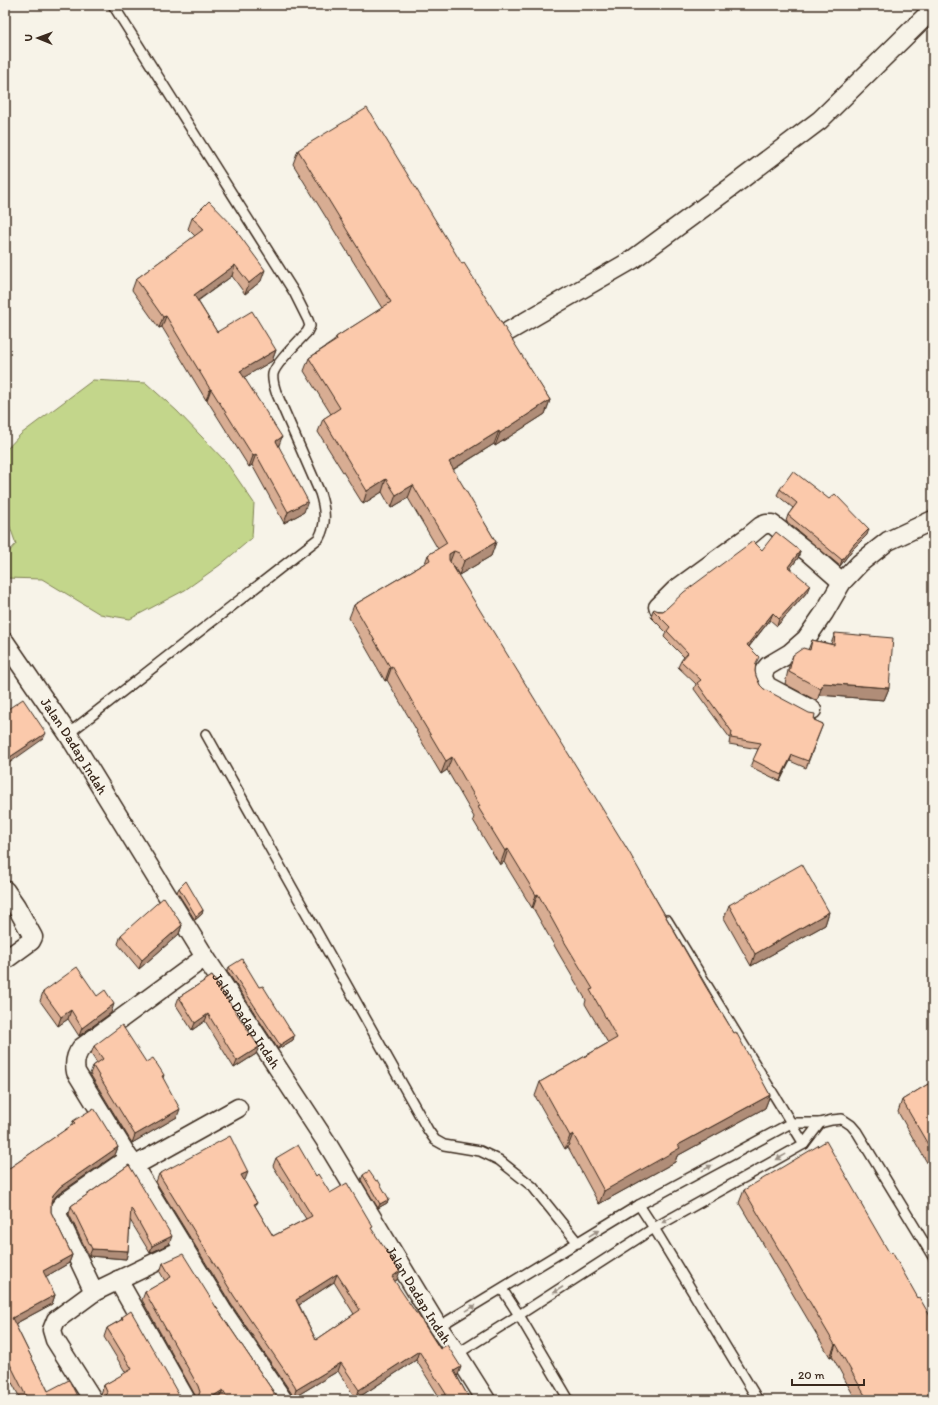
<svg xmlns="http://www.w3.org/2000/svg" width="938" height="1405" viewBox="0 0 938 1405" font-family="Itim,sans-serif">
	<rect width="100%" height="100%" fill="#f7f3e8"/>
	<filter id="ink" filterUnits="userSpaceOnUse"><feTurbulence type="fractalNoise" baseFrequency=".025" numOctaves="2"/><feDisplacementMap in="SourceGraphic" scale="8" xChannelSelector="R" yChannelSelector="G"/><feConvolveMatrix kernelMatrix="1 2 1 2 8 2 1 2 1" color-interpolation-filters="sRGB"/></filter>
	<g filter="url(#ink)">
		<polygon fill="#c3d68b" stroke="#7f8054" points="93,380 146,383 177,411 226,462 254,503 252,538 220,565 185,590 130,619 100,614 42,579 5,578 5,556 16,544 5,513 5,451 21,434"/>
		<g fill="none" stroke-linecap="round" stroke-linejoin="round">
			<g stroke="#3b2a1e" stroke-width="12">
				<g id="lane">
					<path d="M68 734 319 538C327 523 325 509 320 493L276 392C274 386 272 380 273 374 275 364 300 340 307 332L310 326 308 320 294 292 113 5"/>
					<polyline points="206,734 428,1130 435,1140 444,1145 480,1151 499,1160 533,1187 578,1243"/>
					<polyline points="667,920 804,1144"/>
					<polyline points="639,1205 654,1228 758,1400"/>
					<polyline points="502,1289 519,1315 569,1400"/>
					<polyline points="438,1327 639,1205 791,1123 820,1123 832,1120 842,1119 851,1125 857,1132 933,1257"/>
					<polyline points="457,1354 519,1315 654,1228 804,1144 820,1123"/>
				</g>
			</g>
			<g stroke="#3b2a1e" stroke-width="21">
				<g id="street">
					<polyline points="509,331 632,260 730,188 820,120 933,9"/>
					<polyline points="658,607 675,590 749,536 761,526 766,524 772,524 809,553 842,582"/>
					<path id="s1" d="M5 642 68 734 205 957 325 1140 438 1327 457 1354 486 1400"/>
					<polyline points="812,710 767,686 763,678 764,671 768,666 790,653 806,639 824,613 842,582 860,563 888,541 933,520"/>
					<polyline points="5,890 16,906 33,937 31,941 5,960"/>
					<path d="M205 957 81 1048C75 1056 74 1063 76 1072L222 1310 283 1400"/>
					<polyline points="129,1158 63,1204 58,1210 58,1216 94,1292 185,1248"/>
					<polyline points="134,1166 238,1108"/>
					<polyline points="118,1280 186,1400"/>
					<polyline points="93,1400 55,1340 52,1330 56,1320 94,1292"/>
				</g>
			</g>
			<use href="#lane" stroke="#f7f3e8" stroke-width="9"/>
			<use href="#street" stroke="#f7f3e8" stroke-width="18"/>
		</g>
		<g fill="#d8ad93" stroke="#3b2a1e" fill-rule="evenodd">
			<polygon points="298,150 462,264 550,400 545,414 495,446 494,444 453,470 496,542 491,556 459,575 454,567 452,566 651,891 770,1095 765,1108 677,1156 675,1162 599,1204 568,1147 565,1149 535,1096 540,1082 608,1043 585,1004 586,1000 559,954 533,908 532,908 504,862 500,865 473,820 474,817 447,770 441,774 416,732 417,731 387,680 385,681 349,618 354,605 425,563 428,555 438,549 408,498 391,508 382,492 363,504 318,432 323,419 331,414 304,371 309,358 334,341 336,337 382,308 293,164"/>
			<polygon points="192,218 238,231 238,233 261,281 245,294 232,276 198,301 217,332 276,350 272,361 244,377 279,447 304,512 284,523 252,465 249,467 207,400 206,400 162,327 159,328 132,290 136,279 195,236 188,229"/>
			<polygon points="780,489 867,535 852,550 840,566 786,521 788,515 793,508 777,495"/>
			<polygon points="762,550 800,551 798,558 790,569 807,592 777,626 770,620 749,647 756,665 755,671 756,676 760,685 764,689 814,720 823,724 806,768 790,761 780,781 751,767 758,749 729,744 730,738 694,689 696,684 678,667 681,661 684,657 664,637 666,632 651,617 653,610 663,611 667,608"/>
			<polygon points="835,633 889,688 884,700 819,695 817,701 785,684 789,666 793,655 808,650 812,640 831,644"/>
			<polygon points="179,888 203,910 202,914 195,920 177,892"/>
			<polygon points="729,905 829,912 825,925 751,966 724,918"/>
			<polygon points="182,925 179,934 139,969 118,944 121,935"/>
			<polygon points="229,967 259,987 294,1036 293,1040 278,1049 227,971"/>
			<polygon points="212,976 256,1054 234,1068 205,1021 192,1030 176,1005 179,997"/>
			<polygon points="43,992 97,996 111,1013 79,1036 68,1019 58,1026 40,1001"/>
			<polygon points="94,1046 146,1062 164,1075 163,1078 177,1117 132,1143 90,1074 93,1066 97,1063 91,1054"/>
			<polygon points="933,1081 933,1173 898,1112 902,1100"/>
			<polygon points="73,1121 118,1147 115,1155 57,1195 51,1202 51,1212 72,1255 69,1263 45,1277 55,1295 52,1304 15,1324 48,1391 79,1400 91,1400 21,1400 5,1369 5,1171 71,1126"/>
			<path d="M276 1158 316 1176 330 1193 372 1230 397 1280 394 1281 458 1375 457 1376 470 1400 440 1398 416 1360 356 1399 338 1371 293 1398 292 1394 231 1304 156 1182 159 1174 245 1180 244 1181 257 1203 255 1206 273 1236 306 1219 273 1166ZM334 1282 354 1314 316 1340 299 1305Z"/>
			<polygon points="129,1165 169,1244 150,1253 130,1220 128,1251 126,1259 89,1256 69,1214 71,1206"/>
			<polygon points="363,1175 376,1181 389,1199 387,1203 378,1208 361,1180"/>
			<polygon points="744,1190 862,1206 933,1400 856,1400 832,1356 830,1357 739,1203"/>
			<polygon points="163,1263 216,1307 277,1397 280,1400 220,1400 219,1399 196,1399 195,1395 142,1300 145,1292 165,1281 160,1272"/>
			<polygon points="122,1317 180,1397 103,1399 101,1394 104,1385 126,1373 104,1337 107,1328 121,1320"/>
		</g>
		<g fill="#b08d78" stroke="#3b2a1e">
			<polygon points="235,265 232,276 190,306 194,295"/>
			<polygon points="265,270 261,281 245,294 249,283"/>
			<polygon points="166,316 162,327 159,328 163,317"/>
			<polygon points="276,350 272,361 236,382 240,371"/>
			<polygon points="210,389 211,389 207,400 206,400"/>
			<polygon points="550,400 545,414 495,446 500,433"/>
			<polygon points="499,431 494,444 444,475 449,462"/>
			<polygon points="282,437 278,448 276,441"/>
			<polygon points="256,454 252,465 249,467 253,456"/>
			<polygon points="386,479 382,492 363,504 367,491"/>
			<polygon points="413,485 408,498 391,508 396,495"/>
			<polygon points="308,501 304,512 284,523 288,512"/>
			<polygon points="869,529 867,535 852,550 840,566 842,560 854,544"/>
			<polygon points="496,542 491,556 459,575 464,561"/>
			<polygon points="454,551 449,564 444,567 449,554"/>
			<polygon points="800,551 798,558 786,574 788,567"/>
			<polygon points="810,585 807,592 777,626 779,619"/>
			<polygon points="773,613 770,620 745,651 747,645"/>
			<polygon points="392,666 387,680 385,681 390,667"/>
			<polygon points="823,683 889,688 884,700 819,695"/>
			<polygon points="46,733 43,739 5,766 7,759"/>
			<polygon points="792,755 790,761 780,781 782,775"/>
			<polygon points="452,757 447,770 441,774 446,761"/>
			<polygon points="508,849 504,862 500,865 505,851"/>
			<polygon points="538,894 533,908 532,908 536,895"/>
			<polygon points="203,910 202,914 195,920 196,916"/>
			<polygon points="829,912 825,925 751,966 755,954"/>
			<polygon points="182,925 179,934 139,969 142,960"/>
			<polygon points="114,1004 111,1013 79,1036 82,1028"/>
			<polygon points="71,1010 68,1019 58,1026 61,1017"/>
			<polygon points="208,1014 205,1021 192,1030 195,1023"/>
			<polygon points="294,1036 293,1040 278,1049 280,1045"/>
			<polygon points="259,1047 256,1054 234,1068 237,1061"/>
			<polygon points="770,1095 765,1108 677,1156 675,1162 599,1204 604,1191 678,1145"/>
			<polygon points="180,1109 177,1117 132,1143 135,1135"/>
			<polygon points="573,1134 568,1147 565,1149 570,1136"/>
			<polygon points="118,1147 115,1155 57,1195 50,1203 53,1195 60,1187"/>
			<polygon points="248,1172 245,1180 238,1184 241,1175"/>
			<polygon points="389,1199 387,1203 378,1208 380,1204"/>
			<polygon points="172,1236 169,1244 150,1253 152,1246"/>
			<polygon points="92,1249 128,1251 126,1259 89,1256"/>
			<polygon points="72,1255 69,1263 40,1280 43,1271"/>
			<polygon points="400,1271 397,1280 388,1285 392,1277"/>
			<polygon points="337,1274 334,1282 293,1309 296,1300"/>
			<polygon points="55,1295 52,1304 9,1327 12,1318"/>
			<polygon points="836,1344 832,1356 830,1357 835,1345"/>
			<polygon points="419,1351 416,1360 356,1399 359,1390"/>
			<polygon points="341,1363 338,1371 293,1398 296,1390"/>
			<polygon points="461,1367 458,1375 451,1380 454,1371"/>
			<polygon points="223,1390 219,1399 218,1400 207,1400"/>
		</g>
		<g fill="#fbc9ab" stroke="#3b2a1e" fill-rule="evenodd">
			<polygon points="367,108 462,264 464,263 550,400 500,433 499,431 449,462 496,542 464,561 459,553 454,551 449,554 449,560 629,852 651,891 706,987 734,1033 736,1032 770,1095 678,1145 680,1148 604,1191 573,1134 570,1136 540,1082 617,1038 590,990 593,989 564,941 538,894 536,895 508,849 505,851 478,807 480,806 452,757 446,761 421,719 422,719 392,666 390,667 354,605 430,560 428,555 447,543 413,485 396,495 386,479 367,491 323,419 340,408 309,358 337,340 336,337 391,302 298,150"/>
			<polygon points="209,201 238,231 237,232 265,270 249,283 235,265 194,295 217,332 252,311 276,350 240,371 282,437 276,441 308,501 288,512 256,454 253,456 211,389 210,389 166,316 163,317 136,279 204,229 192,218"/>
			<polygon points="793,471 829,499 835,494 869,529 854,544 842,560 788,515 797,503 780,489"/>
			<polygon points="776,532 800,551 788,567 810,585 779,619 773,613 747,645 759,657 756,663 755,671 756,676 760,685 764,689 809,713 815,714 814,720 823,724 808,761 792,755 782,775 753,760 761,743 731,738 732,732 697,683 701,680 681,661 688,653 667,631 670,627 653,610 654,609 658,611 663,611 667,608 684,592 753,541 762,550"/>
			<polygon points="835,633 893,638 889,688 823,683 821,689 789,672 793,655 803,648 810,650 812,640 834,645"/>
			<polygon points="23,699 46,733 7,759 5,757 5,711"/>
			<polygon points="802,864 829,912 755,954 729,905"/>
			<polygon points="186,881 203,910 196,916 179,888"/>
			<polygon points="164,897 182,925 142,960 121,935"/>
			<polygon points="242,959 259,987 263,986 294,1036 280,1045 229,967"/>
			<polygon points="77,967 97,996 105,990 114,1004 82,1028 71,1010 61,1017 43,992"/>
			<polygon points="212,976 259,1047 237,1061 208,1014 195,1023 179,997"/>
			<polygon points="122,1025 146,1062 153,1058 164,1075 162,1076 180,1109 135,1135 93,1066 103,1059 94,1046"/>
			<polygon points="933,1081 933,1153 902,1100"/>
			<polygon points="94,1108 118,1147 60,1187 53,1195 51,1202 51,1212 72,1255 43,1271 55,1295 12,1318 48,1391 69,1380 79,1400 86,1396 91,1400 28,1400 5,1354 5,1171 75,1123 73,1121"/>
			<path d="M230 1136 248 1172 241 1175 257 1203 254 1204 273 1236 312 1216 276 1158 298 1145 316 1176 318 1174 330 1193 347 1183 373 1227 371 1228 400 1271 392 1277 416 1313H417L440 1349 447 1345 461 1367 454 1371 470 1400H436L446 1394 419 1351 359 1390 341 1363 296 1390 295 1386 234 1296 159 1174ZM337 1274 360 1310 316 1340 296 1300Z"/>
			<polygon points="826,1141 862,1204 861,1204 890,1254 892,1252 918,1298 919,1297 933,1321 933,1400 868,1400 863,1392 836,1344 835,1345 744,1190"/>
			<polygon points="129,1165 172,1236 152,1246 131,1208 128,1251 92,1249 71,1206"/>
			<polygon points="369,1171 376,1181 378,1180 389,1199 380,1204 363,1175"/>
			<polygon points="183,1254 216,1307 277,1397 280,1400 229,1400 223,1390 207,1400 195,1400 198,1397 200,1392 198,1386 145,1292 171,1277 163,1263"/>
			<polygon points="131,1311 180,1397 183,1400 102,1400 106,1396 107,1392 104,1385 132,1369 107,1328 123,1319 122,1317"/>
		</g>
		<defs><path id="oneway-solid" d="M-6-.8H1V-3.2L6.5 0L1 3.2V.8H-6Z"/></defs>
		<g fill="#998e83">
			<use href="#oneway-solid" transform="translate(781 1157) rotate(151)"/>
			<use href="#oneway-solid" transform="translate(707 1168) rotate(-29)"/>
			<use href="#oneway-solid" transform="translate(667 1220) rotate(151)"/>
			<use href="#oneway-solid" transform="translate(594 1233) rotate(-31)"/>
			<use href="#oneway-solid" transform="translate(558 1290) rotate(147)"/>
			<use href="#oneway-solid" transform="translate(471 1308) rotate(-31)"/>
		</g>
	</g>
	<g text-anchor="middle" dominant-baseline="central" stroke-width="3.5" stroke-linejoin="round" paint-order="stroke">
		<g font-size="14" fill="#3b2a1e" stroke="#f7f3e8">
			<text stroke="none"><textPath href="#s1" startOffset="125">Jalan Dadap Indah</textPath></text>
			<text stroke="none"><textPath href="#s1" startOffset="449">Jalan Dadap Indah</textPath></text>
			<text stroke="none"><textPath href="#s1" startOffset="773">Jalan Dadap Indah</textPath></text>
		</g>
	</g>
	<rect width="938" height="1405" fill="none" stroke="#f7f3e8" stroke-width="20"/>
	<rect x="10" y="10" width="918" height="1385" fill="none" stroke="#3b2a1e" stroke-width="1.5" filter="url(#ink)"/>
	<g transform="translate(38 38) rotate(271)" stroke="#f7f3e8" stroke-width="3" paint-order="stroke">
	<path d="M0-3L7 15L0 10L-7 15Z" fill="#3b2a1e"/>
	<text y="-6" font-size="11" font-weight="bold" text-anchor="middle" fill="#3b2a1e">U</text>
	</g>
	<path d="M792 1379v6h72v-6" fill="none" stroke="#3b2a1e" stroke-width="2"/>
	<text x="798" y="1379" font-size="12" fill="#3b2a1e" stroke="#f7f3e8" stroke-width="3" paint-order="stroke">20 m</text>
</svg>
